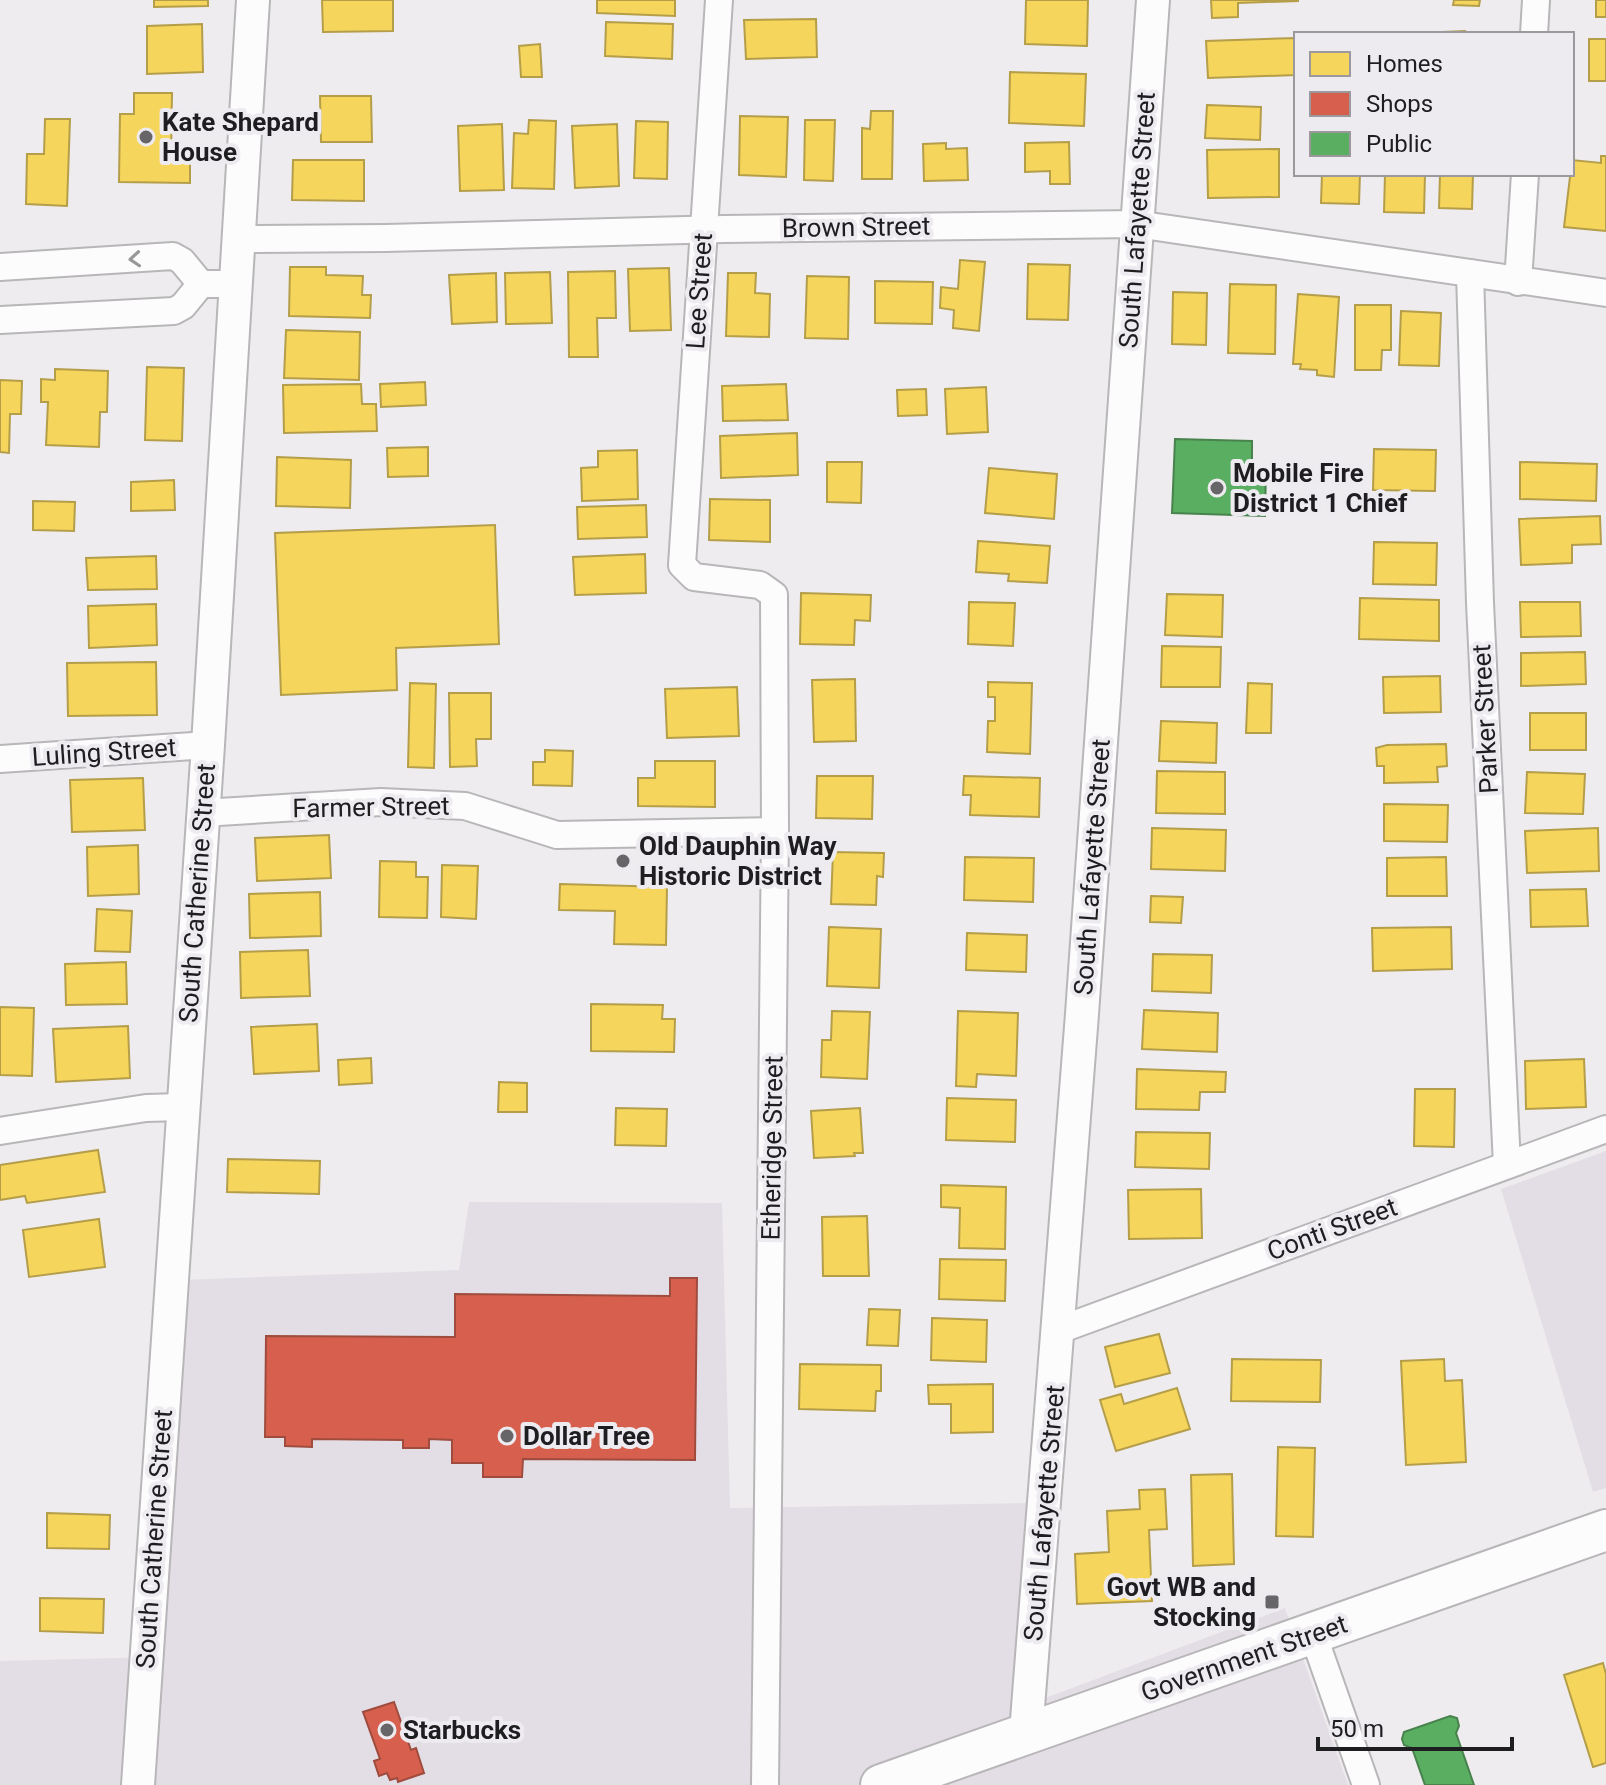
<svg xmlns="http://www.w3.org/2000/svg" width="1606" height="1785" viewBox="0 0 1606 1785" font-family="Roboto,sans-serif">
	<rect width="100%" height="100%" fill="#eeecef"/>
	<g fill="#e3dee5">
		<polygon points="1606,1151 1606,1488 1593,1492 1501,1189"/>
		<polygon points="469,1202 722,1203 730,1508 1031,1503 1016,1709 1285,1608 1348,1785 0,1785 0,1661 157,1657 181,1280 459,1270"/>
	</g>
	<g fill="#f6d55c" stroke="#b59e4a" stroke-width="2">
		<polygon points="154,0 208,0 208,6 154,7"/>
		<polygon points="322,0 393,0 393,31 323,32"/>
		<polygon points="597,0 675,0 675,16 597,13"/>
		<polygon points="1026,0 1088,0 1087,46 1025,44"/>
		<polygon points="1211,0 1298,0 1298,1 1238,3 1238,17 1212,18"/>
		<polygon points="1454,0 1480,0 1479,6 1453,5"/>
		<rect x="1596" y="0" width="10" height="17"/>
		<polygon points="816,19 817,57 746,59 744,20"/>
		<polygon points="606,22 673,24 672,59 605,56"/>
		<polygon points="202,24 203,72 147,74 147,26"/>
		<polygon points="1465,31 1465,34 1394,34"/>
		<polygon points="1296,38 1296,75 1208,78 1206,41"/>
		<rect x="1589" y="39" width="17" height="42"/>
		<polygon points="540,44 542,77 521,77 519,46"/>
		<polygon points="1010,72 1086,74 1084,126 1009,123"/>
		<polygon points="134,93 172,93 171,161 190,162 190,183 119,182 120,114 134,114"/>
		<polygon points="320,96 371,96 372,142 321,142"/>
		<polygon points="1207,105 1261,107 1260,140 1205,138"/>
		<polygon points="871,111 893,111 892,179 862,179 862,128 870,129"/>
		<polygon points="740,116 788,117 786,177 739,175"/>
		<polygon points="45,119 70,119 67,206 26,204 27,154 44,154"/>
		<polygon points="529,120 556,121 554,189 512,188 514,133 528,134"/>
		<polygon points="805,120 835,120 833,181 804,180"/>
		<polygon points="636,121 668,122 667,179 634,178"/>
		<polygon points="502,124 504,190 460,191 458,126"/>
		<polygon points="617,124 619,186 575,188 572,126"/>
		<polygon points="1069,142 1070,184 1050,184 1050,171 1025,172 1025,143"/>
		<polygon points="946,143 946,149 967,148 968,180 924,181 923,144"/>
		<polygon points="1279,149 1279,197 1208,198 1207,150"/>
		<polygon points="1601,156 1606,156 1606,231 1564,227 1572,160 1601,163"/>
		<polygon points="293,160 364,160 364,201 292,200"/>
		<polygon points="1322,174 1360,174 1359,204 1321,203"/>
		<polygon points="1385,174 1425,174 1424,213 1384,212"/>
		<polygon points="1440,174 1473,174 1472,209 1439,208"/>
		<polygon points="960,260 985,262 979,331 953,328 954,310 940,308 941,287 958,289"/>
		<polygon points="1028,264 1070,265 1068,320 1027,319"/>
		<polygon points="290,267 326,267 326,275 363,276 362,295 371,295 370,318 289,316"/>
		<polygon points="669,268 671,330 630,331 628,269"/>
		<polygon points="615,271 616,318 597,318 598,357 569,357 568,272"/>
		<polygon points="550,272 552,323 506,324 505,273"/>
		<polygon points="496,273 497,322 452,324 449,275"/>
		<polygon points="728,273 756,273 755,293 770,294 769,337 726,336"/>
		<polygon points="807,276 849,277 848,339 805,338"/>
		<polygon points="875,281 933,282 932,324 875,323"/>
		<polygon points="1230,284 1276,285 1275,354 1228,353"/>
		<polygon points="1173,292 1207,293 1206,345 1172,344"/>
		<polygon points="1298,294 1339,297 1334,377 1317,375 1317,370 1300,369 1301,364 1293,364"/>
		<polygon points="1355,305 1391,305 1391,350 1382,350 1381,370 1355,370"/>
		<polygon points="1401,311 1441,313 1439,366 1399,365"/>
		<polygon points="286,330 360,332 359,380 284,378"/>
		<polygon points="147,367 184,368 182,441 145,440"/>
		<polygon points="55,369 108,371 107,412 100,412 99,447 46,445 48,402 41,402 41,379 55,380"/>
		<polygon points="0,380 22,381 21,414 10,414 9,453 0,452"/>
		<polygon points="425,382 426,405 381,407 380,384"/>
		<polygon points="361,384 362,404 376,404 377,431 284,433 283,385"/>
		<polygon points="786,384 788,420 723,421 722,386"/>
		<polygon points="986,387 988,432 947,434 945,389"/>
		<polygon points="926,389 927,415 898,416 897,390"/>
		<polygon points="797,433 798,475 721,478 720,436"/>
		<polygon points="428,447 428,476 388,477 387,448"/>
		<polygon points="1374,449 1436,450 1435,491 1373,490"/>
		<polygon points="637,450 638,499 582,501 581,468 598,467 598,451"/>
		<polygon points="277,457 351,460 350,508 276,506"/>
		<polygon points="827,462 862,462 861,503 827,502"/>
		<polygon points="1520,462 1597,464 1596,501 1520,499"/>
		<polygon points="989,468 1057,474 1054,519 985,513"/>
		<polygon points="174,480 175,510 131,511 131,482"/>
		<polygon points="710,499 770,500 770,542 709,540"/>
		<polygon points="33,501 75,502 74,531 33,530"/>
		<polygon points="646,505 647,537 578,539 577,507"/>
		<polygon points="1600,516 1601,544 1572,545 1572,563 1521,565 1519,519"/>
		<polygon points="495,525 499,644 396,648 397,690 281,695 275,533"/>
		<polygon points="978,541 1050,546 1047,583 1008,581 1009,574 976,572"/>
		<polygon points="1374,542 1437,543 1436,585 1373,584"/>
		<polygon points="645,554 646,593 575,595 573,557"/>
		<polygon points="156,556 157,589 88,590 86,558"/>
		<polygon points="801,593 871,595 870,621 855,620 854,645 800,644"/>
		<polygon points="1167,594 1223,595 1222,637 1165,635"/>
		<polygon points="1360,598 1439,600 1439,641 1359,639"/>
		<polygon points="969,602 1015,603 1013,646 968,644"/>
		<polygon points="1520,602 1580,602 1581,636 1521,637"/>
		<polygon points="156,604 157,645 89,648 88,606"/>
		<polygon points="1162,646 1221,647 1220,687 1161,687"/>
		<polygon points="1585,652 1586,684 1521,686 1521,653"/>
		<polygon points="156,662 157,715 68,716 67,663"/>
		<polygon points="1440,676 1441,712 1384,713 1383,677"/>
		<polygon points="855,679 856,741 814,742 812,680"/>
		<polygon points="988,682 1032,683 1030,754 987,752 988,721 995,721 995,697 988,697"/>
		<polygon points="410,683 436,684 434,768 408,767"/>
		<polygon points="1248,683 1272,684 1271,733 1246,733"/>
		<polygon points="737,687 739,736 667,738 665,689"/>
		<polygon points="449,693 491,693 491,739 476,739 477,766 450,767"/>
		<rect x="1530" y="713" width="56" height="37"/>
		<polygon points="1161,721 1217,723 1216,763 1159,761"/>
		<polygon points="1446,744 1447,766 1437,767 1438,782 1384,783 1384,766 1377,766 1376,748 1387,745"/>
		<polygon points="545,750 573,751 572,786 533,785 533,762 545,762"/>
		<polygon points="655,761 715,761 715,807 638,806 638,778 655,778"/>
		<polygon points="1157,771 1225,772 1225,814 1156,813"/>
		<polygon points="1527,772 1585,774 1583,814 1525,813"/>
		<polygon points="817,776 873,776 872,819 816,818"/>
		<polygon points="964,776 1040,778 1039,817 970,815 971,795 963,795"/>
		<polygon points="143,778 145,830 72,832 70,780"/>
		<polygon points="1384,804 1448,805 1447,842 1384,841"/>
		<polygon points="1152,828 1226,830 1225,871 1151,869"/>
		<polygon points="1598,828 1599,871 1527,873 1525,831"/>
		<polygon points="329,835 331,878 257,881 255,838"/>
		<polygon points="138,845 139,894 88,896 87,847"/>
		<polygon points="833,852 884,853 883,877 877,876 876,905 831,904"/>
		<polygon points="965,857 1034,858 1033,902 964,900"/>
		<polygon points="1446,857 1447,896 1387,896 1387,858"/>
		<polygon points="380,861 416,862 416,877 428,877 427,918 379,917"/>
		<polygon points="442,865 478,866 476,919 441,917"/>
		<polygon points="560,884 667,887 666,945 614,944 615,911 559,910"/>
		<polygon points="1586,889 1588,926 1531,927 1530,890"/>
		<polygon points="320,892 321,936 250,938 249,894"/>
		<polygon points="1151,896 1183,897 1181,923 1150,922"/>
		<polygon points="97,909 132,911 130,952 95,951"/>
		<polygon points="829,927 881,929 879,988 827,986"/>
		<polygon points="1451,927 1452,969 1373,971 1372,928"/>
		<polygon points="967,933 1027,935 1026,972 966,970"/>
		<polygon points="308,950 310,996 241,998 240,952"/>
		<polygon points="1153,954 1212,955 1211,993 1152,991"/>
		<polygon points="126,962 127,1004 66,1005 65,964"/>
		<polygon points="591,1004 663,1005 662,1019 675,1019 674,1052 591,1051"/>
		<polygon points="0,1007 34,1008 32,1076 0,1075"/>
		<polygon points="1144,1010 1218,1013 1217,1052 1142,1049"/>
		<polygon points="832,1011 870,1012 867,1079 821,1077 822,1040 831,1040"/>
		<polygon points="958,1011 1018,1013 1016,1076 977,1074 976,1087 956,1086"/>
		<polygon points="317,1024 319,1071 254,1074 251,1027"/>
		<polygon points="128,1026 130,1078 56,1082 53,1029"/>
		<polygon points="371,1058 372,1083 339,1085 338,1060"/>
		<polygon points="1584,1059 1586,1107 1526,1109 1525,1061"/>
		<polygon points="1137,1069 1226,1072 1225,1092 1200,1092 1199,1110 1136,1109"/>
		<polygon points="499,1082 527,1083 527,1112 498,1112"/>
		<polygon points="1415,1089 1455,1089 1454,1147 1414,1146"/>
		<polygon points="947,1098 1016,1100 1015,1142 946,1140"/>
		<polygon points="616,1108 667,1109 666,1146 615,1145"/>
		<polygon points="860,1108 863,1153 854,1153 855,1156 814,1158 811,1111"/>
		<polygon points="1136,1132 1210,1133 1209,1169 1135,1167"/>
		<polygon points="98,1150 105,1192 27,1203 25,1196 0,1200 0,1165"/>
		<polygon points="228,1159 320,1161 319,1194 227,1192"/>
		<polygon points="941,1185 1006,1187 1005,1249 959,1248 960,1208 941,1207"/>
		<polygon points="1201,1189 1202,1238 1129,1239 1128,1190"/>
		<polygon points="867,1216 869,1276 823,1276 822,1217"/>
		<polygon points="99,1219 105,1267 29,1277 23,1230"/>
		<polygon points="940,1259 1006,1260 1005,1301 939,1299"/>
		<polygon points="869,1309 900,1310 898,1346 867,1345"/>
		<polygon points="932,1318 987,1320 986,1362 931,1360"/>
		<polygon points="1159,1334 1170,1373 1115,1387 1105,1347"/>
		<polygon points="1232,1359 1321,1360 1320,1402 1231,1401"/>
		<polygon points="1444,1359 1445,1381 1462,1380 1466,1462 1406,1465 1401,1361"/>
		<polygon points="800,1364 881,1365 881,1391 876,1391 875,1411 799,1409"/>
		<polygon points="993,1384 993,1432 951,1433 951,1404 929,1404 928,1385"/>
		<polygon points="1177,1388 1190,1429 1116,1451 1100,1400 1121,1394 1124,1404"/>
		<polygon points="1278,1447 1315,1448 1313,1537 1276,1536"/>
		<polygon points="1232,1474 1234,1564 1193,1566 1191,1475"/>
		<polygon points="1165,1489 1167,1529 1149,1530 1152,1601 1077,1604 1075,1554 1109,1552 1107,1511 1140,1509 1139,1490"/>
		<polygon points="47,1513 110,1515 109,1549 47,1548"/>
		<polygon points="40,1598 104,1599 103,1633 40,1631"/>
		<polygon points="1603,1663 1606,1674 1606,1763 1593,1767 1564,1675"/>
	</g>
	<g fill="#d6604d" stroke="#9f4c3f" stroke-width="2">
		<polygon points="670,1278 697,1278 695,1460 523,1459 522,1477 483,1477 483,1463 452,1463 452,1440 429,1439 429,1448 403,1448 403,1440 312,1439 312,1447 285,1446 285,1437 265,1437 266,1336 455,1337 455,1294 670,1296"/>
		<polygon points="394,1702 411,1750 416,1748 424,1773 398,1782 397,1778 390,1780 387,1773 379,1776 374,1761 380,1759 363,1712"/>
	</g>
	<g fill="#5aae61" stroke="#48824d" stroke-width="2">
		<polygon points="1175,439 1252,441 1252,467 1266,467 1265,516 1172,513"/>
		<polygon points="1450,1716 1457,1718 1459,1726 1456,1733 1474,1785 1425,1785 1412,1748 1404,1745 1402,1739 1404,1732"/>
	</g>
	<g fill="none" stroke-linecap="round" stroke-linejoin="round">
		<g stroke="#b8b6b8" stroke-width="30">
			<g id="minor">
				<polyline points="719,0 682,565 694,577 760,585 774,595 775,831 765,1785"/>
				<polyline points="1534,34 1536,0"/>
				<polyline points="238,239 386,238 724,229 1136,224 1606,293"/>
				<polyline points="0,267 173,256 182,261 201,284"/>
				<polyline points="1470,273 1480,603 1507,1165"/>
				<polyline points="1518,282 1525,174"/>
				<polyline points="0,320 174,311 183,306 201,284 235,284"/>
				<polyline points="0,759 208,745"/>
				<polyline points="202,813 381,802 465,806 557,835 775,831"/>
				<polyline points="0,1131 146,1108 182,1107"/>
				<polyline points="1059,1330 1606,1129"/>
				<polyline points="1313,1634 1366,1785"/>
			</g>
		</g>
		<g stroke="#b8b6b8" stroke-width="36">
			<g id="tertiary">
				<polyline points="1026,1733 1082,1014 1153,0"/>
				<polyline points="138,1785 208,745 253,0"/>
			</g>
		</g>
		<g stroke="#b8b6b8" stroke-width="44">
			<polyline id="primary" points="881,1785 1606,1530"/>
		</g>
		<use href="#minor" stroke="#fcfcfd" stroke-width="26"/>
		<use href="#tertiary" stroke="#fcfcfd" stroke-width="32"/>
		<use href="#primary" stroke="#fcfcfd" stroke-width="40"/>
	</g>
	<defs><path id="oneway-chevron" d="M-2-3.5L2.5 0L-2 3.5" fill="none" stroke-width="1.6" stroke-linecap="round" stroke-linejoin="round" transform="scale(2)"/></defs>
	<use stroke="#989899" href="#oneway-chevron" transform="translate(135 259) rotate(176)"/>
	<g fill="#676568" stroke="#eeebf0" stroke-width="3">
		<circle cx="146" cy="137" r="8"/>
		<circle cx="1217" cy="488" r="8"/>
		<circle cx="623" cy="861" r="8"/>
		<circle cx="507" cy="1436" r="8"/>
		<rect x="1264" y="1594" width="16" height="16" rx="4"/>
		<circle cx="387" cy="1730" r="8"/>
	</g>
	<g text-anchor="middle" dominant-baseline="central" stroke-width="8" stroke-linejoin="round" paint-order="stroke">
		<g font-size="26" font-weight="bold" fill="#1e1d1f" stroke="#eeebf0" text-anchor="start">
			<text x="162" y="122">Kate Shepard<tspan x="162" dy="30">House</tspan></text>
			<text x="1233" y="473">Mobile Fire<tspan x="1233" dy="30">District 1 Chief</tspan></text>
			<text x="639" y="846">Old Dauphin Way<tspan x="639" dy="30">Historic District</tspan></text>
			<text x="523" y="1436">Dollar Tree</text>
			<text x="1256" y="1587" text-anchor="end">Govt WB and<tspan x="1256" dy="30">Stocking</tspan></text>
			<text x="403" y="1730">Starbucks</text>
		</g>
		<g font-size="26" fill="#1e1d1f" stroke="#eeebf0">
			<text transform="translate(1137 220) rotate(-86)">South Lafayette Street</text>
			<text transform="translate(856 227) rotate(-1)">Brown Street</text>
			<text transform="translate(699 291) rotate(-86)">Lee Street</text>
			<text transform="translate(1485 719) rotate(-93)">Parker Street</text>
			<text transform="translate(104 752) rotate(-4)">Luling Street</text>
			<text transform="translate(371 807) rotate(-1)">Farmer Street</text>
			<text transform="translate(1092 867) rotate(-86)">South Lafayette Street</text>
			<text transform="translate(197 893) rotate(-86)">South Catherine Street</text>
			<text transform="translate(772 1148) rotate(-89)">Etheridge Street</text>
			<text transform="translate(1332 1229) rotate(-20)">Conti Street</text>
			<text transform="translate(1044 1513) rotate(-85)">South Lafayette Street</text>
			<text transform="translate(154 1539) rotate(-86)">South Catherine Street</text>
			<text transform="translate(1244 1658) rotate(-19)">Government Street</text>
		</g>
	</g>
	<rect x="1294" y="32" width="280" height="144" fill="#eeebf0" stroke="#9b999c" stroke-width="2"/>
	<rect x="1310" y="52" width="40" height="24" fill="#f6d55c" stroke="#9b999c" stroke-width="2"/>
	<text x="1366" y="72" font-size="24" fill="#1e1d1f">Homes</text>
	<rect x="1310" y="92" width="40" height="24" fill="#d6604d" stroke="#9b999c" stroke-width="2"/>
	<text x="1366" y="112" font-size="24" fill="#1e1d1f">Shops</text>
	<rect x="1310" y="132" width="40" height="24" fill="#5aae61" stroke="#9b999c" stroke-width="2"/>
	<text x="1366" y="152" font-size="24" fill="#1e1d1f">Public</text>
	<path d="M1318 1737v12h194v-12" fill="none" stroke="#1e1d1f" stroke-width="4"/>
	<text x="1330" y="1737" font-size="24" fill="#1e1d1f" stroke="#eeebf0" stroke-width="6" paint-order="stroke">50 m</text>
</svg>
